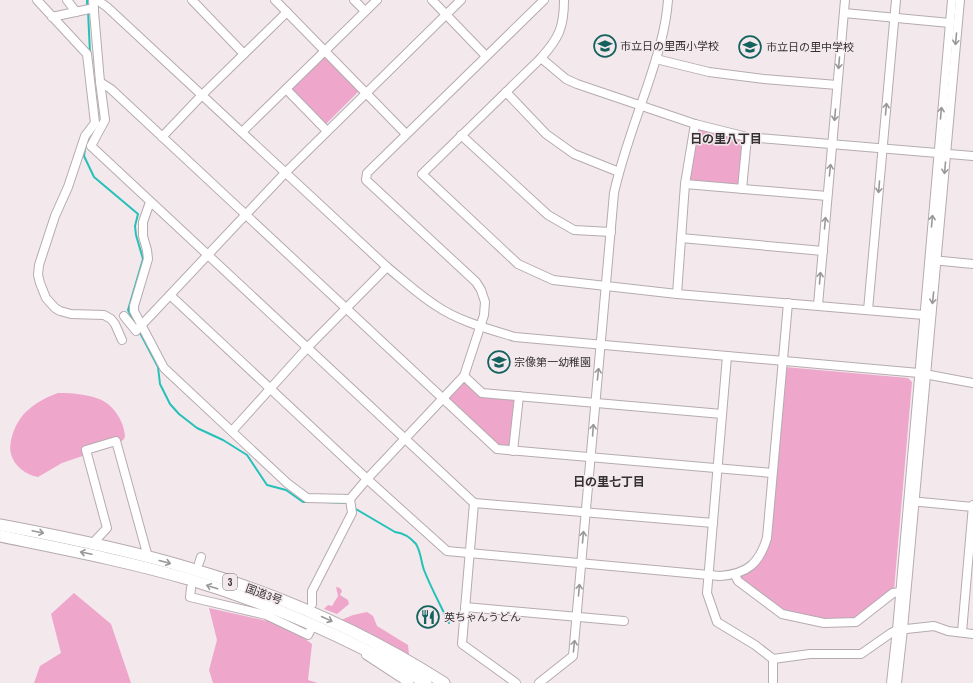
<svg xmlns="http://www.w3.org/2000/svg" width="973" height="683" viewBox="0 0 973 683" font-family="'Archivo Narrow','Noto Sans JP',sans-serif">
	<rect width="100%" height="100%" fill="#f3e9ed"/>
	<g fill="#eea6cb">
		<polygon points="324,56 328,57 359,91 325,125 292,91 292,87"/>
		<polygon points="700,129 720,135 742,139 744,141 738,185 691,181 689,179 697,131"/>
		<polygon points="785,367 908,378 912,382 894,590 855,620 826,621 784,612 738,579 738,576 766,552"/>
		<polygon points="466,382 480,396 514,398 516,401 512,444 509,447 498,446 448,399 448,397 462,383"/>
		<path d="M58 393C72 393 86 394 99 399 113 404 124 421 125 436L124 439 118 444 62 463 38 477C26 475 14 466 11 454 8 444 14 427 20 419 29 406 44 398 58 393Z"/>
		<polygon points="336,587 340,588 342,591 340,595 348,600 349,604 337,614 324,609 328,605 332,606 338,596"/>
		<polygon points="74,593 111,624 131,683 34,683 40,666 61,653 51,614"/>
		<polygon points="209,608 286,625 312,644 308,680 318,683 213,683 209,670 217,640"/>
		<polygon points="367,612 373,616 377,626 408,645 409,655 384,641 341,620 353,615"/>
	</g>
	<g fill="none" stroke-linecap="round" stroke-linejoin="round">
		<g stroke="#25c1b9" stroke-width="2">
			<polyline points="87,0 87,7"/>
			<polyline points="88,11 90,53"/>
			<polyline points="85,149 84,156 94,177 138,214 135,226 136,235 143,259 128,310 135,324"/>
			<polyline points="139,331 158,367 160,384 170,404 179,414 197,428 223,440 247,455 267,485 286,490 303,502 307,502"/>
			<polyline points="326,502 346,503 349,505"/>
			<path d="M354 508 395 532C404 533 410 537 416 544 421 552 421 562 424 570 431 588 441 606 449 623"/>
		</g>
		<g stroke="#b5abb0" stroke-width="10">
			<g id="minor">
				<polyline points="37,0 87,54 95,123 85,136 68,187 55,216 39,265 38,275 40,283 46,298 55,308 60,311 71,314 104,315 111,319 115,324 122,340"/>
				<polyline points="67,0 76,12"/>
				<polyline points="93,0 100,82 105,120 91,146 474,503 713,523"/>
				<path d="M97 0 107 7 387 267C403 280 418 294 435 305 458 321 488 329 515 337L919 373 973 383"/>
				<polyline points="192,0 244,54"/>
				<polyline points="275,0 406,134"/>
				<polyline points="354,0 365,11"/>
				<polyline points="432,0 486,56"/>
				<path d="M564 0C564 27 559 38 541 58L422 174 518 264 553 280 677 294 924 315"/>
				<polyline points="844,13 950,23"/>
				<polyline points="52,17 94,8"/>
				<polyline points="541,58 566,79 577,84 695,124 747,137 973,156"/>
				<polyline points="656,59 709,72 764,79 837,85"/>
				<polyline points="100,82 111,89 497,449 772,473"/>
				<polyline points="286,89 327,131"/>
				<polyline points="506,92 546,134 574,154 619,172"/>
				<polyline points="242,132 377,0"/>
				<polyline points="461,135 548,215 574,230 611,232"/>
				<polyline points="162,137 202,95 287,12"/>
				<polyline points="685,184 827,196"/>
				<polyline points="742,189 747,137"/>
				<polyline points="150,202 143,222 143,236 147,250 148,259 134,306 134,311 164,368 287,483 307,498 350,499"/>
				<polyline points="681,238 823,251"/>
				<polyline points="932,260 973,264"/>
				<polyline points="677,294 685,184 695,124"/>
				<path d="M170 295 367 479 447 551 720 576C747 574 759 564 767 538L788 303"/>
				<polyline points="818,305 845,0"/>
				<polyline points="868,310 896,0"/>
				<polyline points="124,316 136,331 285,173 461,0"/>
				<polyline points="727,356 707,593 717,622 755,645 773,659 810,654 861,654 891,633 897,630 934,626 948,631 973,634"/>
				<polyline points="464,376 482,393 722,414"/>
				<polyline points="232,431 307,348 387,267"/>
				<polyline points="513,451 519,396"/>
				<polyline points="350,499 367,479 464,376 484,315 485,302 481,290 476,282 366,180 367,173 544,0"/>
				<polyline points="910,501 973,507"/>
				<polyline points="474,503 462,644 516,683"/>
				<polyline points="92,544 107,528 86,450 116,441 148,557"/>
				<polyline points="199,563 201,557"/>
				<polyline points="735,575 738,581 782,614 824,623 856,622 893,593 900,592"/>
				<polyline points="191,588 190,597 266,615 308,635 310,631"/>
				<polyline points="312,604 312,591 352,513 350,499"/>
				<polyline points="465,607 624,621"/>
				<polyline points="962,632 973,505"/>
				<polyline points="366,655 409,683"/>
				<path d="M539 683 573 656 614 193C622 156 636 120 648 84 657 57 666 29 668 0"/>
				<polyline points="773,683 773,659"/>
				<polyline points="891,683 897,630 952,0"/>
				<polyline points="897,683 903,629 960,0"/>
			</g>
		</g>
		<g stroke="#b5abb0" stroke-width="13">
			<g id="highway">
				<path d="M0 525C64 537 129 550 192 569 280 595 366 633 444 683"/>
				<path d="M0 536C63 549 126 561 188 579 272 604 351 639 426 683"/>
			</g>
		</g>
		<use href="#minor" stroke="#fff" stroke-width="8"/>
		<use href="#highway" stroke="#fff" stroke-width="11"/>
	</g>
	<defs><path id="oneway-shaft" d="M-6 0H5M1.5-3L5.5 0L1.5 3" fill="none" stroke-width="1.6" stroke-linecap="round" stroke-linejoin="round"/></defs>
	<g stroke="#9a9899">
		<use href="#oneway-shaft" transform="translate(956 39) rotate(95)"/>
		<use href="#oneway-shaft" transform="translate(839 63) rotate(95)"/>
		<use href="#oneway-shaft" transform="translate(886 109) rotate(-85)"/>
		<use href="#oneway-shaft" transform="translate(941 113) rotate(-85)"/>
		<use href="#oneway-shaft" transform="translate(835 115) rotate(95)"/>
		<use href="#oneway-shaft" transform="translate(945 168) rotate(95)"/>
		<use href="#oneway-shaft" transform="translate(830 170) rotate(-84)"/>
		<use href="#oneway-shaft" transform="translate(879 187) rotate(95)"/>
		<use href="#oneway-shaft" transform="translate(932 221) rotate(-85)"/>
		<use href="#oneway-shaft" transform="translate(825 223) rotate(-85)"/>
		<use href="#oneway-shaft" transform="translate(820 278) rotate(-85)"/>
		<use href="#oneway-shaft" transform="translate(933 298) rotate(96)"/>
		<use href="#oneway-shaft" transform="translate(598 374) rotate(-84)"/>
		<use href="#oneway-shaft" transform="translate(593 430) rotate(-86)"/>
		<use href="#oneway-shaft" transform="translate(38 532) rotate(12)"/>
		<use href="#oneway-shaft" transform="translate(583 537) rotate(-85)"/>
		<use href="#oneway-shaft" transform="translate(86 553) rotate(-168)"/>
		<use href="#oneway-shaft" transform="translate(165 562) rotate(15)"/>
		<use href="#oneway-shaft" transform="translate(212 587) rotate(-162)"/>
		<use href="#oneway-shaft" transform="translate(579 590) rotate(-85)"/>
		<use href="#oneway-shaft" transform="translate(327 619) rotate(25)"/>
		<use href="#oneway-shaft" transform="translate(574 646) rotate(-84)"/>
	</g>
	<defs>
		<g id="school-ring" transform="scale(1.15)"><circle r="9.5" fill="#f3e9ed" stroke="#14625e" stroke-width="1.5"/><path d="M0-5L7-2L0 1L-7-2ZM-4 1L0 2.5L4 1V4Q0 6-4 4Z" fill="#14625e"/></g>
		<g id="restaurant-ring" transform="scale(1.15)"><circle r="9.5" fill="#f3e9ed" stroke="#14625e" stroke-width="1.5"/><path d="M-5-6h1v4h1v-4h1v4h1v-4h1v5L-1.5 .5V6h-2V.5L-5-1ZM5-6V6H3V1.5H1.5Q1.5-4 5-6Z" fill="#14625e"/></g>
	</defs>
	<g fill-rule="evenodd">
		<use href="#school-ring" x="605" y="46"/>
		<use href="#school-ring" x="750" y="47"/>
		<use href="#school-ring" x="499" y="362"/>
		<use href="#restaurant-ring" x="428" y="617"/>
	</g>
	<g text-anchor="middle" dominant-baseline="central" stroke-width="3" stroke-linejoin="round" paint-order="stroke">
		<rect fill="#f3e9ed" stroke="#6e686b" stroke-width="1" x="223" y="574" width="14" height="16" rx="3"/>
		<g font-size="10" font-weight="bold" fill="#353133">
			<text x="230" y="582">3</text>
		</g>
		<g font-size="11" fill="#353133" stroke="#f3e9ed" text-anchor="start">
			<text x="620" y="46">市立日の里西小学校</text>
			<text x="766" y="47">市立日の里中学校</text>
			<text x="514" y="362">宗像第一幼稚園</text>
			<text x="444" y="617">英ちゃんうどん</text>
		</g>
		<g font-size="11" fill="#353133" stroke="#f3e9ed">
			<text transform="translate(264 594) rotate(20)">国道3号</text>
		</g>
		<g font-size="12" font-weight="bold" fill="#353133" stroke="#f3e9ed">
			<text x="726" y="139">日の里八丁目</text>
			<text x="609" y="482">日の里七丁目</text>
		</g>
	</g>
</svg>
